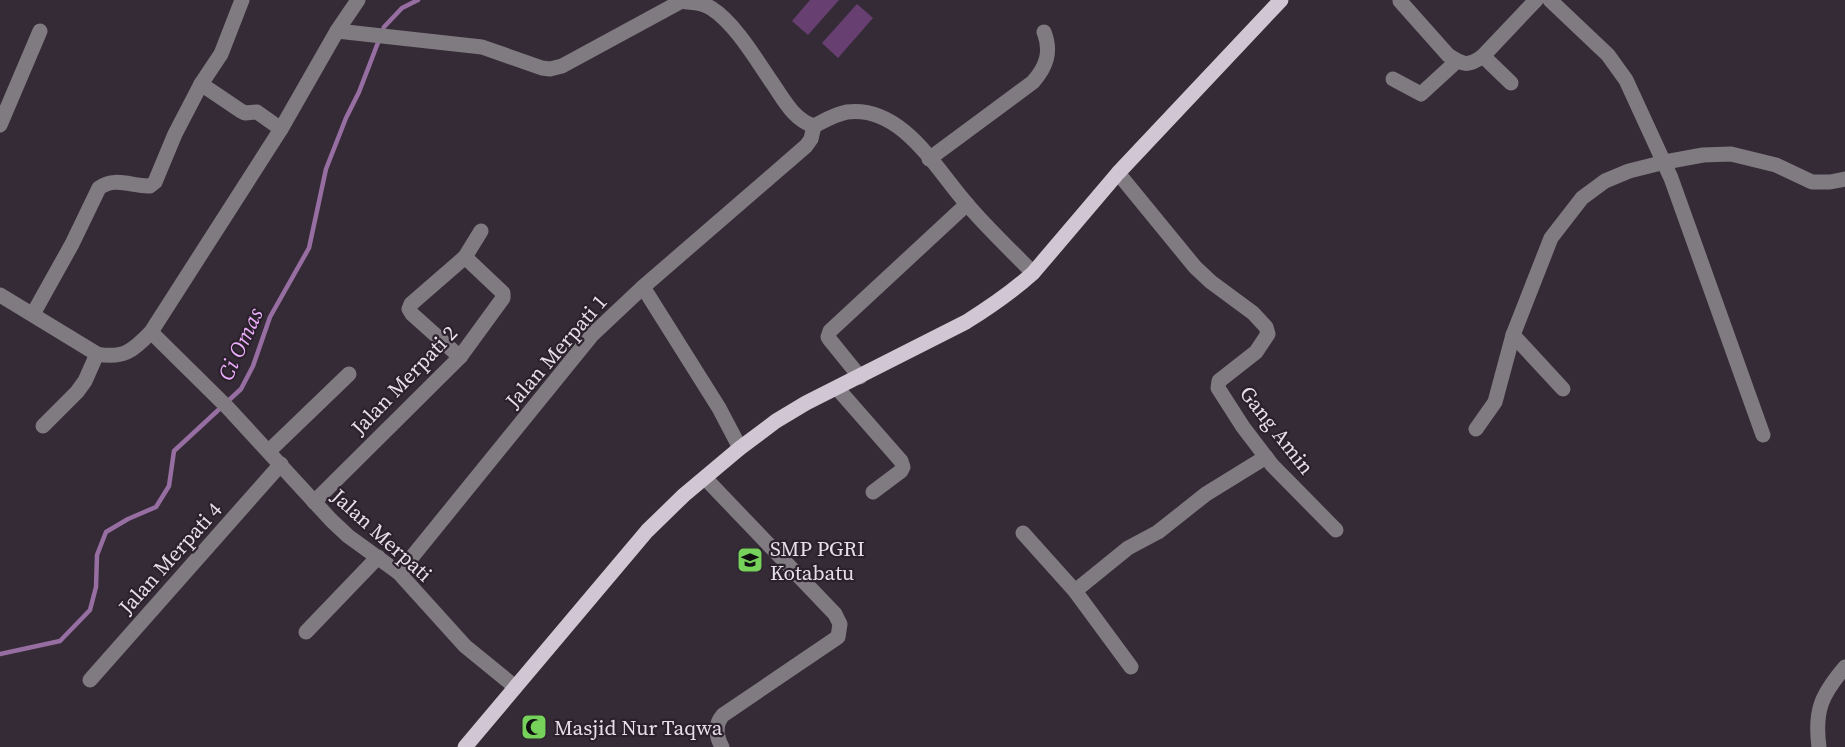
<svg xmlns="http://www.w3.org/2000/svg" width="1845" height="747" viewBox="0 0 1845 747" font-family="'Source Serif 4',serif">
	<rect width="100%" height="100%" fill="#352b37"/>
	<g fill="#673f71">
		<polygon points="810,0 839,0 808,35 792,21"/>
		<polygon points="857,4 873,18 838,58 822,43"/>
	</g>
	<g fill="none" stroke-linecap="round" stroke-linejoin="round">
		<polyline stroke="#976ea1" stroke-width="4.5" points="0,654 60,641 90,610 96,587 97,555 106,532 128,519 156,507 169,486 174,451 241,389 253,366 270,317 309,248 326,169 346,118 359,92 384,27 402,8 418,0"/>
		<g stroke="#807a81" stroke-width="15">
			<polyline points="242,0 221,54 201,84 241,111 245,113 257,112 281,129"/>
			<path d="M676 0C688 4 698 0 711 8 735 23 757 61 773 84 784 100 794 120 814 126 824 121 835 114 847 112 902 105 936 169 966 203 987 228 1011 250 1033 273"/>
			<polyline points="1550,0 1608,55 1626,80 1671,178 1763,435"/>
			<path d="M1400 1 1448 55C1463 65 1468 67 1483 56L1536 0"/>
			<polyline points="337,31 482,47 542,68 550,69 562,66 680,2"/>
			<polyline points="1483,56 1511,83"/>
			<polyline points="1393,79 1421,94 1457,61"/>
			<polyline points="0,125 40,31"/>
			<path d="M929 159 1033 82C1046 67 1052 52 1044 32"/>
			<polyline points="1118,173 1195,267 1211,282 1253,313 1266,327 1268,334 1256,352 1219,381 1218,388 1243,427 1272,465 1336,530"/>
			<polyline points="643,287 719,408 740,448"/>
			<path d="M0 295 97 354C123 359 133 351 151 332L281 129 337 31 358 0"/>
			<path d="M33 314 72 244 99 188C115 176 133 187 150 186L155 182 175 134 201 84"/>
			<polyline points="151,332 228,408 331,520 348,536 399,573 465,646 514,686"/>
			<polyline points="1513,335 1563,389"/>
			<polyline points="460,357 412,314 409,309 411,304 465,257 481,231"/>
			<polyline points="860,377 830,340 828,337 830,331 967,204"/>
			<polyline points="837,388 901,461 903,467 901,471 873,492"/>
			<polyline points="43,426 77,392 85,381 97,354"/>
			<polyline points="1476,429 1495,402 1513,335 1551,238 1582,198 1605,181 1629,171 1665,162 1703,155 1731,154 1776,165 1812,182 1830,182 1845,179"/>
			<polyline points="269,451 349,374"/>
			<path d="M705 478 835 614 840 624 838 637 723 715C714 725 716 736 722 747"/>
			<polyline points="314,502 460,357 503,298 503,293 465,257"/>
			<polyline points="1023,533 1075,591 1131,667"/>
			<polyline points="399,573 592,335 643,287 806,146 811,139 814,126"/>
			<polyline points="1075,591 1128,548 1158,532 1206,494 1266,457"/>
			<polyline points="306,632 378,557"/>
			<polyline points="90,680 281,464"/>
			<path d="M1819 747C1814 710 1822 694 1845 667"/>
		</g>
		<path stroke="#d1c6d3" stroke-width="15" d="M465 747 647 531 684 495 740 448 776 421 806 403 966 322C990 307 1012 292 1033 273L1118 173 1281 0"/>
	</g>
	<defs>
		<g id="school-square" transform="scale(1.35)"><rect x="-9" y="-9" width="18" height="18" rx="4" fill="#76d25a" stroke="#2b212d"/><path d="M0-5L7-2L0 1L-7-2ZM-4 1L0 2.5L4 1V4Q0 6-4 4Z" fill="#111"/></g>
		<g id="mosque-square" transform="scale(1.35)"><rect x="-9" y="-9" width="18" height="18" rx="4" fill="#76d25a" stroke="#2b212d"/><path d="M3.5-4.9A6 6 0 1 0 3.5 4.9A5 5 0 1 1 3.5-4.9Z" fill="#111"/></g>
	</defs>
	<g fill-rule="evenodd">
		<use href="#school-square" x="750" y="560"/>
		<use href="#mosque-square" x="534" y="727"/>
	</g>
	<g text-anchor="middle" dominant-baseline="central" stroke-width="4.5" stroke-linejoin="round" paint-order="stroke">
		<g font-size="21" fill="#e5dfe7" stroke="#2b212d">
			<text transform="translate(556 351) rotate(-49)">Jalan Merpati 1</text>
			<text transform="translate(404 380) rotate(-46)">Jalan Merpati 2</text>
			<text transform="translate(1277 430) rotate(52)">Gang Amin</text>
			<text transform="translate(382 535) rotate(42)">Jalan Merpati</text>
			<text transform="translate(170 558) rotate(-48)">Jalan Merpati 4</text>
		</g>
		<g font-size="21" fill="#e5dfe7" stroke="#2b212d" text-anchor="start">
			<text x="770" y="548">SMP PGRI<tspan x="770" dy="24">Kotabatu</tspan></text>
			<text x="554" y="727">Masjid Nur Taqwa</text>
		</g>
		<g font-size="22" font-style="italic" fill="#ecaefb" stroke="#2b212d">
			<text transform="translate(240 344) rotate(-65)">Ci Omas</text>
		</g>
	</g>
</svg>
